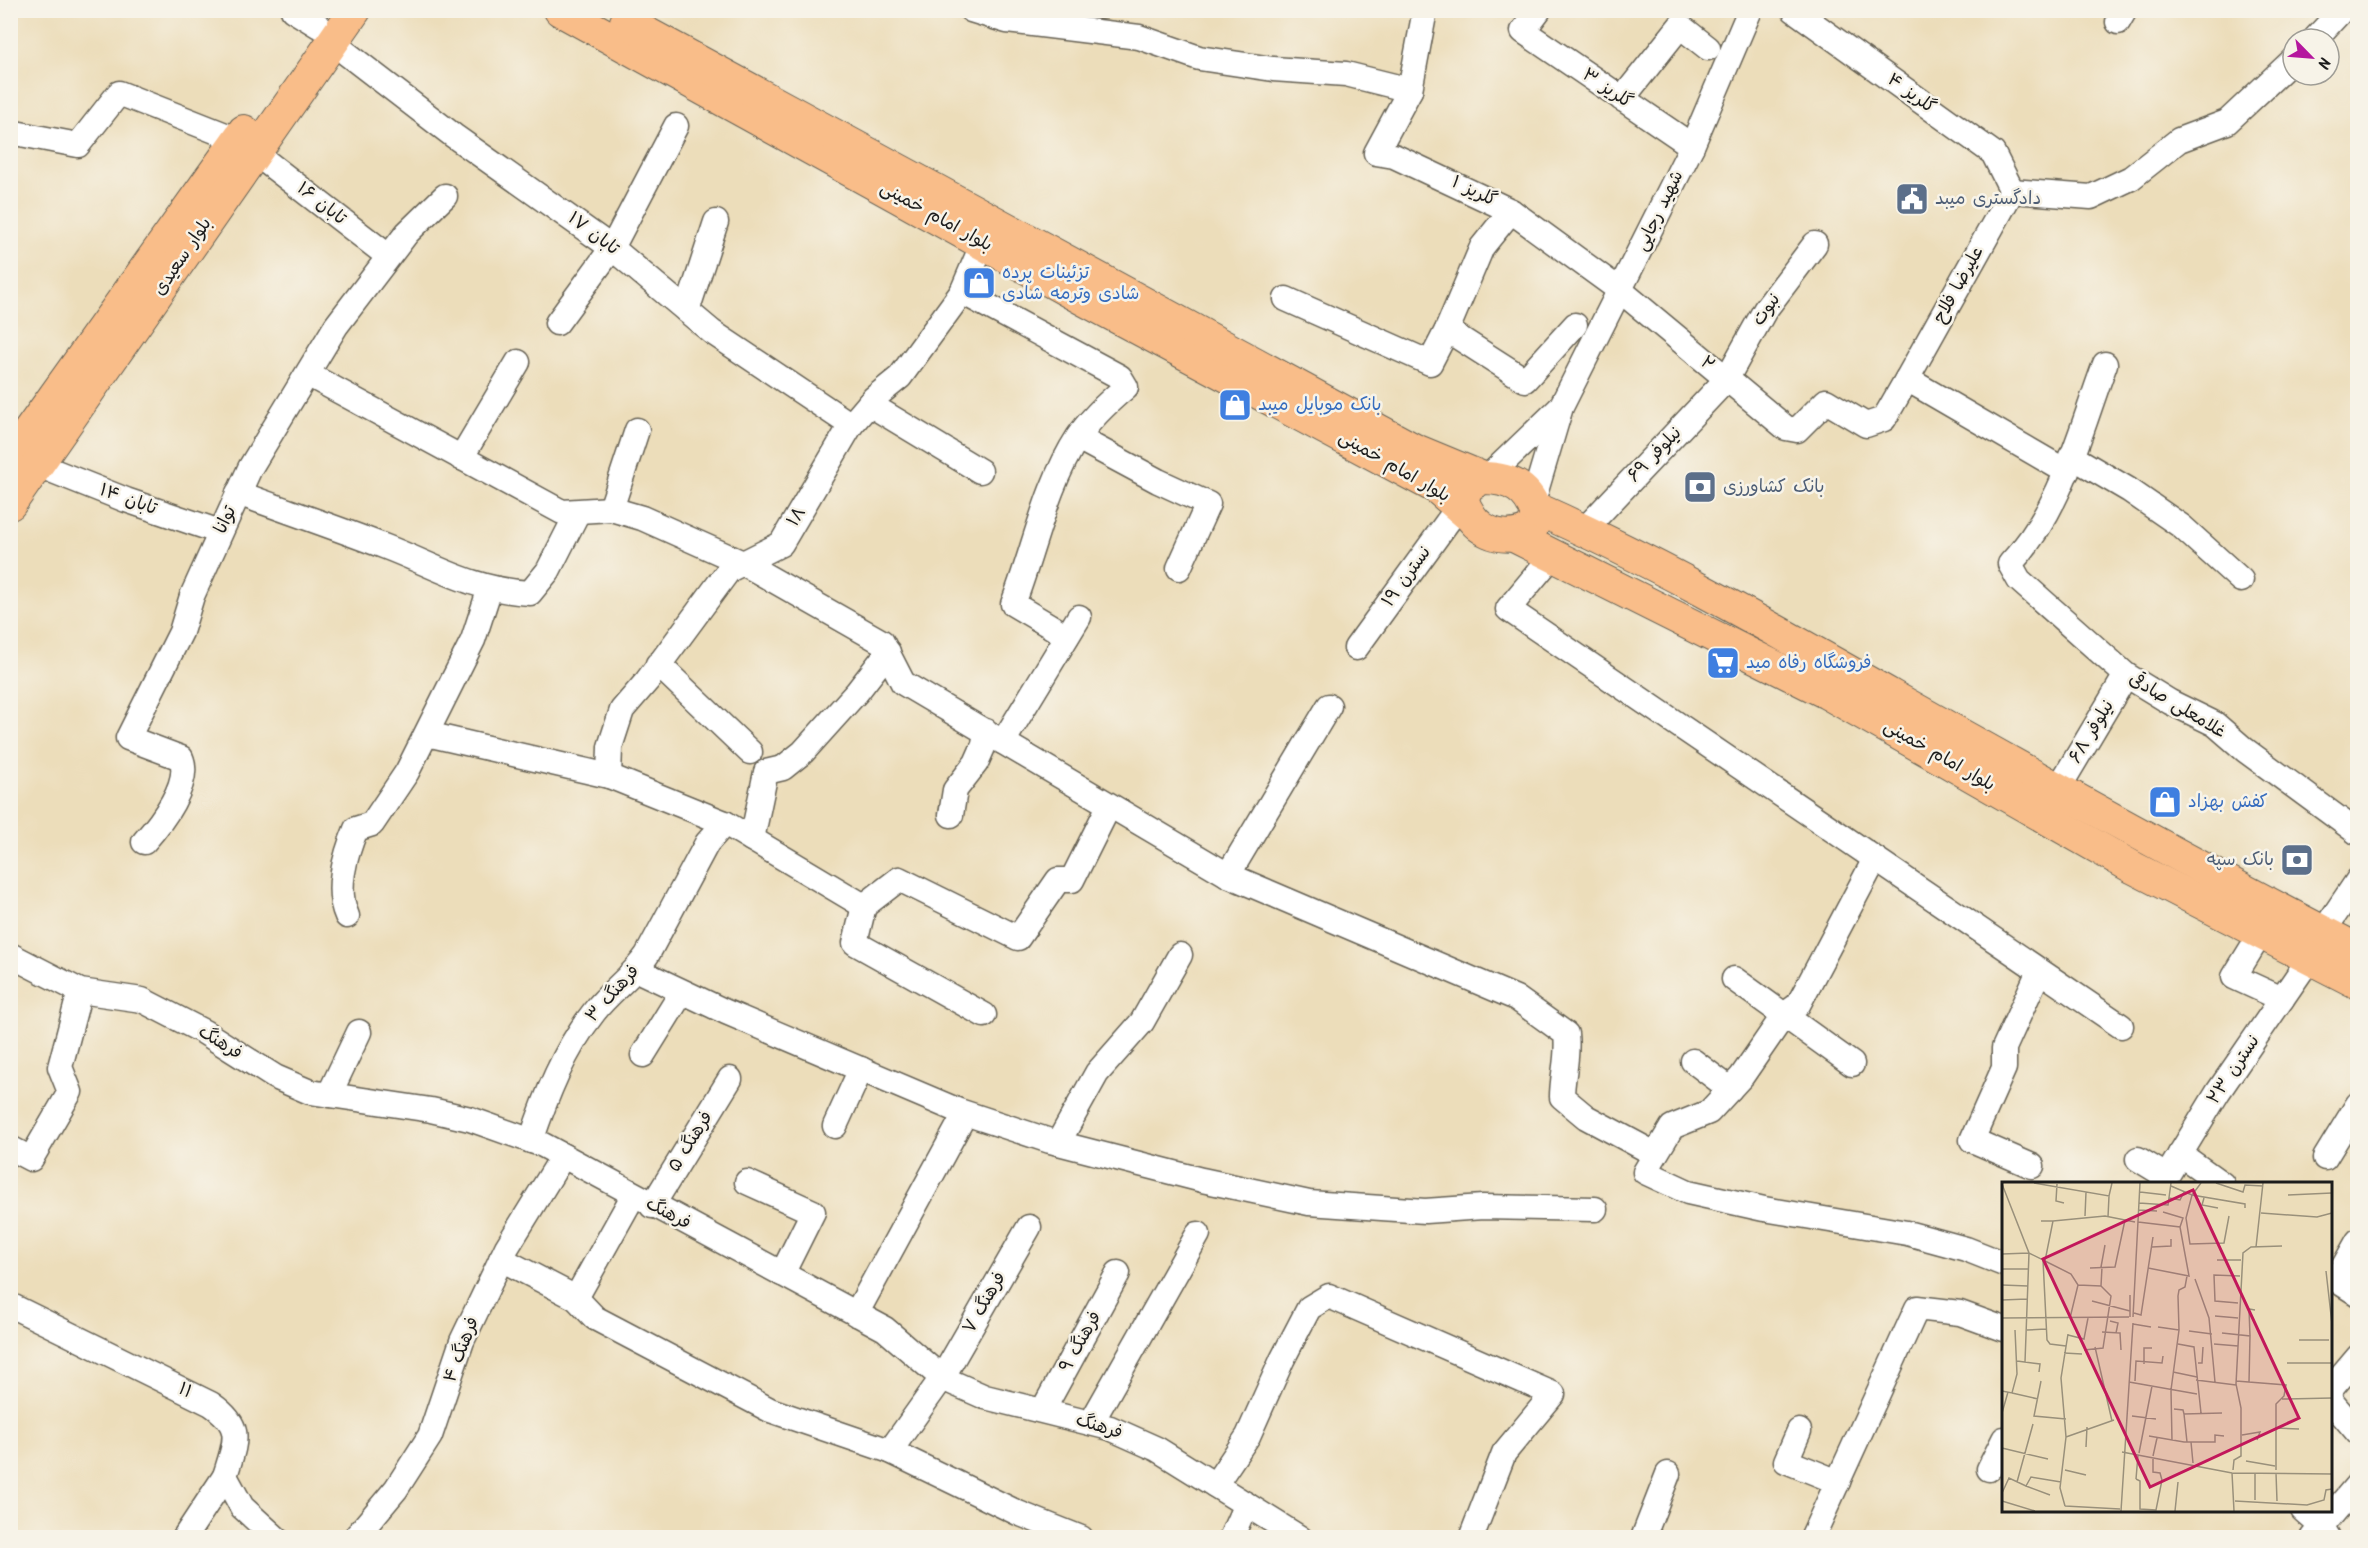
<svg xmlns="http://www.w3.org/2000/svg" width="2368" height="1548" viewBox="0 0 2368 1548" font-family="Kalam,'Playpen Sans Arabic',sans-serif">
	<rect width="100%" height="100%" fill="#f7f3e8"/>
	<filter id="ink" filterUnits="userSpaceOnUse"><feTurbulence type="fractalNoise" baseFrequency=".0167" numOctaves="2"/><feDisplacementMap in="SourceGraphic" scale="12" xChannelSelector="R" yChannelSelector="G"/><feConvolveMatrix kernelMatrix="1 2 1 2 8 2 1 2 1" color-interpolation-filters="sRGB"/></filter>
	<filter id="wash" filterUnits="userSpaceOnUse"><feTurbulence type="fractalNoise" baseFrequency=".008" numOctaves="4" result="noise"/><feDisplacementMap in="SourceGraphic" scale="24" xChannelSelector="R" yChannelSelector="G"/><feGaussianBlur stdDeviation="1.35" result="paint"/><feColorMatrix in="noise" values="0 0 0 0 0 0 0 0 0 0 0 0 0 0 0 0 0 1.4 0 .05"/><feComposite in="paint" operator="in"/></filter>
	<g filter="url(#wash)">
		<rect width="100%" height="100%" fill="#ecddba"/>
	</g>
	<g filter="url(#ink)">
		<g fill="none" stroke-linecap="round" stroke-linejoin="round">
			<g stroke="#656053" stroke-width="27">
				<g id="minor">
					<polyline points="293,10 319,26"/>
					<polyline points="971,10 1007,21 1139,37 1199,58 1273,69 1346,74 1410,90"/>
					<polyline points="1425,10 1410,90 1376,153 1394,156 1511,211 1621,291 1786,428 1797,430 1826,401 1866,425 1884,419 1907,379 2067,472"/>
					<polyline points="1539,10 1523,31 1692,146"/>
					<polyline points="1794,10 1993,153 2012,191"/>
					<polyline points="2118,22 2125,10"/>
					<polyline points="2315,39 2342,10"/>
					<polyline points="333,43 454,136 612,248 712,332 851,425"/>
					<polyline points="1622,99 1680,26 1708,48"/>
					<polyline points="10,132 78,145 119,93 238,140"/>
					<polyline points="255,153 388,256"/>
					<polyline points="2012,191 2091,197 2131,178 2179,140 2227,122 2293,60"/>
					<path d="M962 292 1120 377 1126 387C1108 402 1091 418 1078 437 1046 486 1034 550 1013 604L1067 636"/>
					<polyline points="1286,299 1430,363 1447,330 1482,247 1511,211"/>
					<polyline points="687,311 716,222"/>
					<polyline points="557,323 612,248 676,126"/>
					<polyline points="1447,330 1525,380 1575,325"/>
					<path d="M2105 364C2079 434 2062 509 2010 564L2019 580 2126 675 2170 702 2215 724 2245 750 2358 833"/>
					<path d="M309 375 562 512 611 509 642 518 745 564 882 642 903 683 1228 875 1516 998 1566 1034C1569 1057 1562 1075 1562 1097L1586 1117 1655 1154"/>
					<polyline points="1907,379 2012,191"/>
					<polyline points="869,404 980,471"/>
					<polyline points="1078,438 1158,481 1208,504 1179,568"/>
					<polyline points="2071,456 2129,490 2181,526 2241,580"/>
					<polyline points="461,458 518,362"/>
					<polyline points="38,465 126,500 220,532"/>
					<polyline points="1487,478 1559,409"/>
					<path d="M238 493C287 511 337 528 386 547 438 567 472 590 530 593L548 571 578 512"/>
					<polyline points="1533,501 1561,407 1692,146 1750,10"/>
					<polyline points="611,509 637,430"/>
					<polyline points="1584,530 1726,380 1765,310 1815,244"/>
					<polyline points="1553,555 1508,609 2121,1026"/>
					<polyline points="1356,648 1459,506"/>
					<polyline points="658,664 750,752"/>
					<polyline points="427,734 609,776 725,823 864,906 899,879 1018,938 1058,880 1072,880 1109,806"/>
					<polyline points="1003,742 1079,617"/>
					<polyline points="609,776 610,747 622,710 647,681 729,570 781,544 851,425 874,398 900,377 962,292 983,243"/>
					<polyline points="2058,789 2126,675"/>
					<polyline points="951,815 955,790 976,763 984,745 986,731"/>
					<polyline points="752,839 766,772 783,768 803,752 857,692 888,652"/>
					<path d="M144 842C160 824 192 783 181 758L128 738 181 632 192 596 250 468 336 326 407 233 445 196"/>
					<polyline points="1875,859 1798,1005 1784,1015 1742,1076 1709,1112 1672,1127 1645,1172 1688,1192 1764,1209 1907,1233 1966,1249 2004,1264"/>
					<polyline points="1228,875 1329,706"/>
					<polyline points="864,906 855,943 984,1015"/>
					<path d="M347 916C335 889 345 856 356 829L372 824 407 772 473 640 490 588"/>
					<polyline points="2323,932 2358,880"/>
					<polyline points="2261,933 2234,977 2282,999"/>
					<polyline points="10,955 80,991 142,1000 204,1032 275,1077 310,1092 431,1110 470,1119 543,1145 885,1329 942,1378 985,1397 1110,1428 1157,1449 1300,1538"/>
					<polyline points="637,970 726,1012 959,1111 1050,1141 1202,1180 1309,1203 1425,1211 1483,1207 1595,1209"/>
					<polyline points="1734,979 1852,1064"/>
					<polyline points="643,1055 682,992"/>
					<polyline points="1693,1061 1730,1089"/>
					<polyline points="329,1095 359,1032"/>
					<polyline points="835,1126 861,1069"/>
					<path d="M531 1141C546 1096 564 1050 594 1012 610 991 632 977 647 955L707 843 725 823"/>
					<polyline points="1058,1143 1097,1073 1142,1022 1180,955"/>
					<polyline points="10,1148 31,1159 70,1092 60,1067 80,991"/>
					<polyline points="2180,1154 2222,1184"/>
					<polyline points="2325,1158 2358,1104"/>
					<polyline points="2138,1159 2166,1176"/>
					<polyline points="2032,1166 1972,1140 2004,1068 2004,1048 2039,971"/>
					<polyline points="747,1182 813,1212 782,1274"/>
					<polyline points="2162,1184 2218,1092 2310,958"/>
					<polyline points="652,1206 730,1079"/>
					<polyline points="2358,1241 2336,1280 2358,1294"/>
					<polyline points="501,1259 576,1298 595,1318 770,1410 890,1451 942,1378 1029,1227"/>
					<polyline points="576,1298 633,1196"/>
					<path d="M10 1305 211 1404C244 1427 236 1440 225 1476L242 1507 276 1538"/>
					<polyline points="856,1314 965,1114"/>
					<polyline points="2330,1390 2358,1357"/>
					<polyline points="2330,1400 2358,1433"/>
					<polyline points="1043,1410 1118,1273"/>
					<polyline points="1091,1423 1198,1234"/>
					<polyline points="1799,1431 1786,1461 1838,1482"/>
					<polyline points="890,1451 1018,1513 1081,1538"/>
					<polyline points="1989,1469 2004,1439"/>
					<polyline points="1215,1485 1248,1436 1282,1360 1309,1308 1329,1296 1553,1394 1504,1453 1471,1538"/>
					<polyline points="2303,1510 2321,1526 2328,1538"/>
					<polyline points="184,1538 225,1476"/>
					<polyline points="355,1538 396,1489 430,1436 462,1341 507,1247 563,1156"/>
					<polyline points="1231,1538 1246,1504"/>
					<polyline points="1643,1538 1668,1474"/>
					<polyline points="1812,1538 1917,1308 1960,1313 2004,1329"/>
					<polyline points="2312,1538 2358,1484"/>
				</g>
			</g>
			<g stroke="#656053" stroke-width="34">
				<g id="major">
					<polyline points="560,10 1083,299 1437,488 1467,514"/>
					<polyline points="626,22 1413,449 1483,478"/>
					<polyline points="10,458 244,131"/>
					<path d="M1483 478C1511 478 1530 489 1537 516L1531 530C1500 544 1472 531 1462 498L1469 485Z"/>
					<polyline points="10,504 355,10"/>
					<path d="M1535 508C1657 562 1775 630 1892 696 2046 783 2200 869 2358 950"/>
					<polyline points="1516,537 1827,693 2134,868 2358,983"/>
				</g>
			</g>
			<use href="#minor" stroke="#fff" stroke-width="24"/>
			<use href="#major" stroke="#f9bd89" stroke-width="32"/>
		</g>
	</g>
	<defs>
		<g id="civic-square" transform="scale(1.725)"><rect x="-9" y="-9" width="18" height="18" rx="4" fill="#5c6f8a" stroke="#f7f3e8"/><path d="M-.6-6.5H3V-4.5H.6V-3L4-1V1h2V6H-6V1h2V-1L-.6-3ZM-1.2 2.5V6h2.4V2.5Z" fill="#fff"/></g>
		<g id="shop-square" transform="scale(1.725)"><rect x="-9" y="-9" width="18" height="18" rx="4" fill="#3f7fe0" stroke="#f7f3e8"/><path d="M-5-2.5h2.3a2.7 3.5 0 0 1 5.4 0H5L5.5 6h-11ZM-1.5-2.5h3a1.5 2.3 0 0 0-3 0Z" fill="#fff"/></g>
		<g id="bank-square" transform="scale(1.725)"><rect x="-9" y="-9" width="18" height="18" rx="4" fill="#5c6f8a" stroke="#f7f3e8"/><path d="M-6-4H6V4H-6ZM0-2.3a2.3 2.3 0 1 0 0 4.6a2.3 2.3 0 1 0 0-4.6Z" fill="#fff"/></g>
		<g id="supermarket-square" transform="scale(1.725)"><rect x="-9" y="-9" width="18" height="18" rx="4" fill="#3f7fe0" stroke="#f7f3e8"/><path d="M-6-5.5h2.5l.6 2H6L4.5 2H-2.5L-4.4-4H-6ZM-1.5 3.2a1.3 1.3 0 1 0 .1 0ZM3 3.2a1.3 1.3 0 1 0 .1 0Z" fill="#fff"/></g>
	</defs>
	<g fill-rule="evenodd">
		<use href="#civic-square" x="1912" y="199"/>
		<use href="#shop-square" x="979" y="283"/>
		<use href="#shop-square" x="1235" y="405"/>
		<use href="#bank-square" x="1700" y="487"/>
		<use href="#supermarket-square" x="1723" y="663"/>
		<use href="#shop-square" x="2165" y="802"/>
		<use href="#bank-square" x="2297" y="860"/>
	</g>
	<g text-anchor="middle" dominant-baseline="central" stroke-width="5" stroke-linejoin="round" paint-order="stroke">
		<g font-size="18" fill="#1c1c1c" stroke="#f7f3e8">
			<text transform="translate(1607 89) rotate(34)">گلریز ۳</text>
			<text transform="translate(1911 94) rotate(36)">گلریز ۴</text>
			<text transform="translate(1474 192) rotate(26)">گلریز ۱</text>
			<text transform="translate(321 204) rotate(38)">تابان ۱۶</text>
			<text transform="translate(1660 211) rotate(-64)">شهید رجایی</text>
			<text transform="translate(936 217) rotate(29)">بلوار امام خمینی</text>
			<text transform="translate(593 234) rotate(37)">تابان ۱۷</text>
			<text transform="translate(183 257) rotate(-56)">بلوار سعیدی</text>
			<text transform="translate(1959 285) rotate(-61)">علیرضا فلاح</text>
			<text transform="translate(1767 310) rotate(-55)">نبوت</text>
			<text transform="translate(1707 364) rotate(41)">۲</text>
			<text transform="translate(1655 455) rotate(-46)">نیلوفر ۶۹</text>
			<text transform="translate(1394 467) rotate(30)">بلوار امام خمینی</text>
			<text transform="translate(128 500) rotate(20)">تابان ۱۴</text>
			<text transform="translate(797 517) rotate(-58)">۱۸</text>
			<text transform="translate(226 520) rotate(-65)">توانا</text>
			<text transform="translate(1407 577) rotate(-54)">نسترن ۱۹</text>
			<text transform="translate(2177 706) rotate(31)">غلامعلی صادقی</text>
			<text transform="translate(2092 732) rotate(-59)">نیلوفر ۶۸</text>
			<text transform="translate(1939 756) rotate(30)">بلوار امام خمینی</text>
			<text transform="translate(613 994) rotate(-48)">فرهنگ ۳</text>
			<text transform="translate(220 1043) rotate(32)">فرهنگ</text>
			<text transform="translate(2234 1070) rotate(-56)">نسترن ۲۳</text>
			<text transform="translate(691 1142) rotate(-58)">فرهنگ ۵</text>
			<text transform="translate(668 1214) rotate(28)">فرهنگ</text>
			<text transform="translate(985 1303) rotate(-60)">فرهنگ ۷</text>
			<text transform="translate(1081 1342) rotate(-61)">فرهنگ ۹</text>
			<text transform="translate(462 1350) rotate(-69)">فرهنگ ۴</text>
			<text transform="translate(185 1391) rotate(26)">۱۱</text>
			<text transform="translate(1099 1427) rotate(18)">فرهنگ</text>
		</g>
		<g font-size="18" fill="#4e5e75" stroke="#f7f3e8" text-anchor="start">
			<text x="1935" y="199">دادگستری میبد</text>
			<text x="1723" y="487">بانک کشاورزی</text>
			<text x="2274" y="860" text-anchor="end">بانک سپه</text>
		</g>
		<g font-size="18" fill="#366cbe" stroke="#f7f3e8" text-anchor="start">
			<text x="1002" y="273">تزئینات پرده<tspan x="1002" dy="21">شادی وترمه شادی</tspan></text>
			<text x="1258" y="405">بانک موبایل میبد</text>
			<text x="1746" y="663">فروشگاه رفاه مید</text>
			<text x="2188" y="802">کفش بهزاد</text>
		</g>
	</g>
	<g transform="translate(2002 1182)">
		<rect width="330" height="330" fill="#ecddba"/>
		<path fill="none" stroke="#99907b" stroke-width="1.5" d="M32 1 107 14 110 1M199 1 190 13 184 36 188 62 222 61 227 34M214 1 241 10 243 3 261 4M0 2 27 71 23 180M55 2 54 19 62 21M169 4 190 13 243 22V26M138 10 164 13M286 13 330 11M167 16 178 18 182 10M202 16 200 23 216 26M137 21 166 23 169 1M137 28 155 29M161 30 181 36 178 45M259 31 315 35 330 31M83 34 84 10M106 35 107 14M51 39 103 34 133 40M136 40 178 45 187 94 146 86M150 65 169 64V57M254 65 261 1M0 72 27 71 43 79 51 39H39M41 78 45 158 48 162 64 164M215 78H239M43 79 69 92 76 103M99 85 103 63M88 86 113 85 123 38M0 87H26M324 89 330 142M193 97 207 136 213 200M0 103 26 104M76 103 99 104M0 118 25 117M90 119 128 129M236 121 213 119 212 93 238 94M132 131 139 133 151 55M213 134 236 136M128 135V113M131 135 138 1M0 136 127 135M68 136 76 103M108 139 116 141 114 151M131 142 149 145M156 145 177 148M25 148 44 147M187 149 210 152M100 150 118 151 119 168M220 151 248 154 247 200M66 153 82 157 86 136M248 154 247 127 253 128M297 158H327M176 162 192 165 199 231M212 162 236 164M93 165 110 239M82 168 101 166 109 114 99 104 100 85M62 171 80 172M15 179 38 182 37 190M196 181H200L201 165M285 181H330M330 181V154M142 182V166H150M171 190 195 195M194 198 234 203M39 199 32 234 64 237M133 199 134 179 160 181 161 174M234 199 284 203 282 214 274 222V288M127 200 195 212M0 209 10 211 15 192 13 148M10 211 36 217M280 217 330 216M172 227 181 228 182 232 220 231M0 231 6 210M182 232 185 260M130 234 154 237M273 246 297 247M240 253 258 250 255 258M147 254 182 260H213V253L222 254M64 255 112 238M170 259 169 208 177 148 176 114 177 108 183 105 185 94M189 260 191 281M84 265 85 245M0 266 46 277M120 270 230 291 330 292M137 271 150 204M151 274 155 256M244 279 273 284M63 288 84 293M231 288 232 278 239 274V226L234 202 241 71 249 65 280 64M230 291 232 329M253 291V318M274 291 275 319M134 297 138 299V327L154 328 160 298 158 291 151 290V276M134 297 136 273M15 300 31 242M0 311 7 296 24 304M48 313 24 304 29 295 59 300M0 319 33 329M233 319 305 323 322 318 324 308 330 307M63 324 58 306 64 255 59 196 66 152M63 324 118 327M119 329 131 141M173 329 176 300"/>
		<path fill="#c2185b" fill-opacity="0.15" stroke="#c2185b" stroke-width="3" d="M191 8 297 236 148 305 41 77Z"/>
		<rect width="330" height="330" fill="none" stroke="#1c1c1c" stroke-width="3"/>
	</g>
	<rect width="2368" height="1548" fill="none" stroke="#f7f3e8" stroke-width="36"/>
	<g transform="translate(2311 57) rotate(115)"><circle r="28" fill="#f7f3e8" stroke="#9f9d96" stroke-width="1.5"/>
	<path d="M0-4.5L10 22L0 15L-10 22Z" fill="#b5179e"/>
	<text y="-9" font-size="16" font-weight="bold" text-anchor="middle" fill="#1c1c1c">N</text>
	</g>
</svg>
